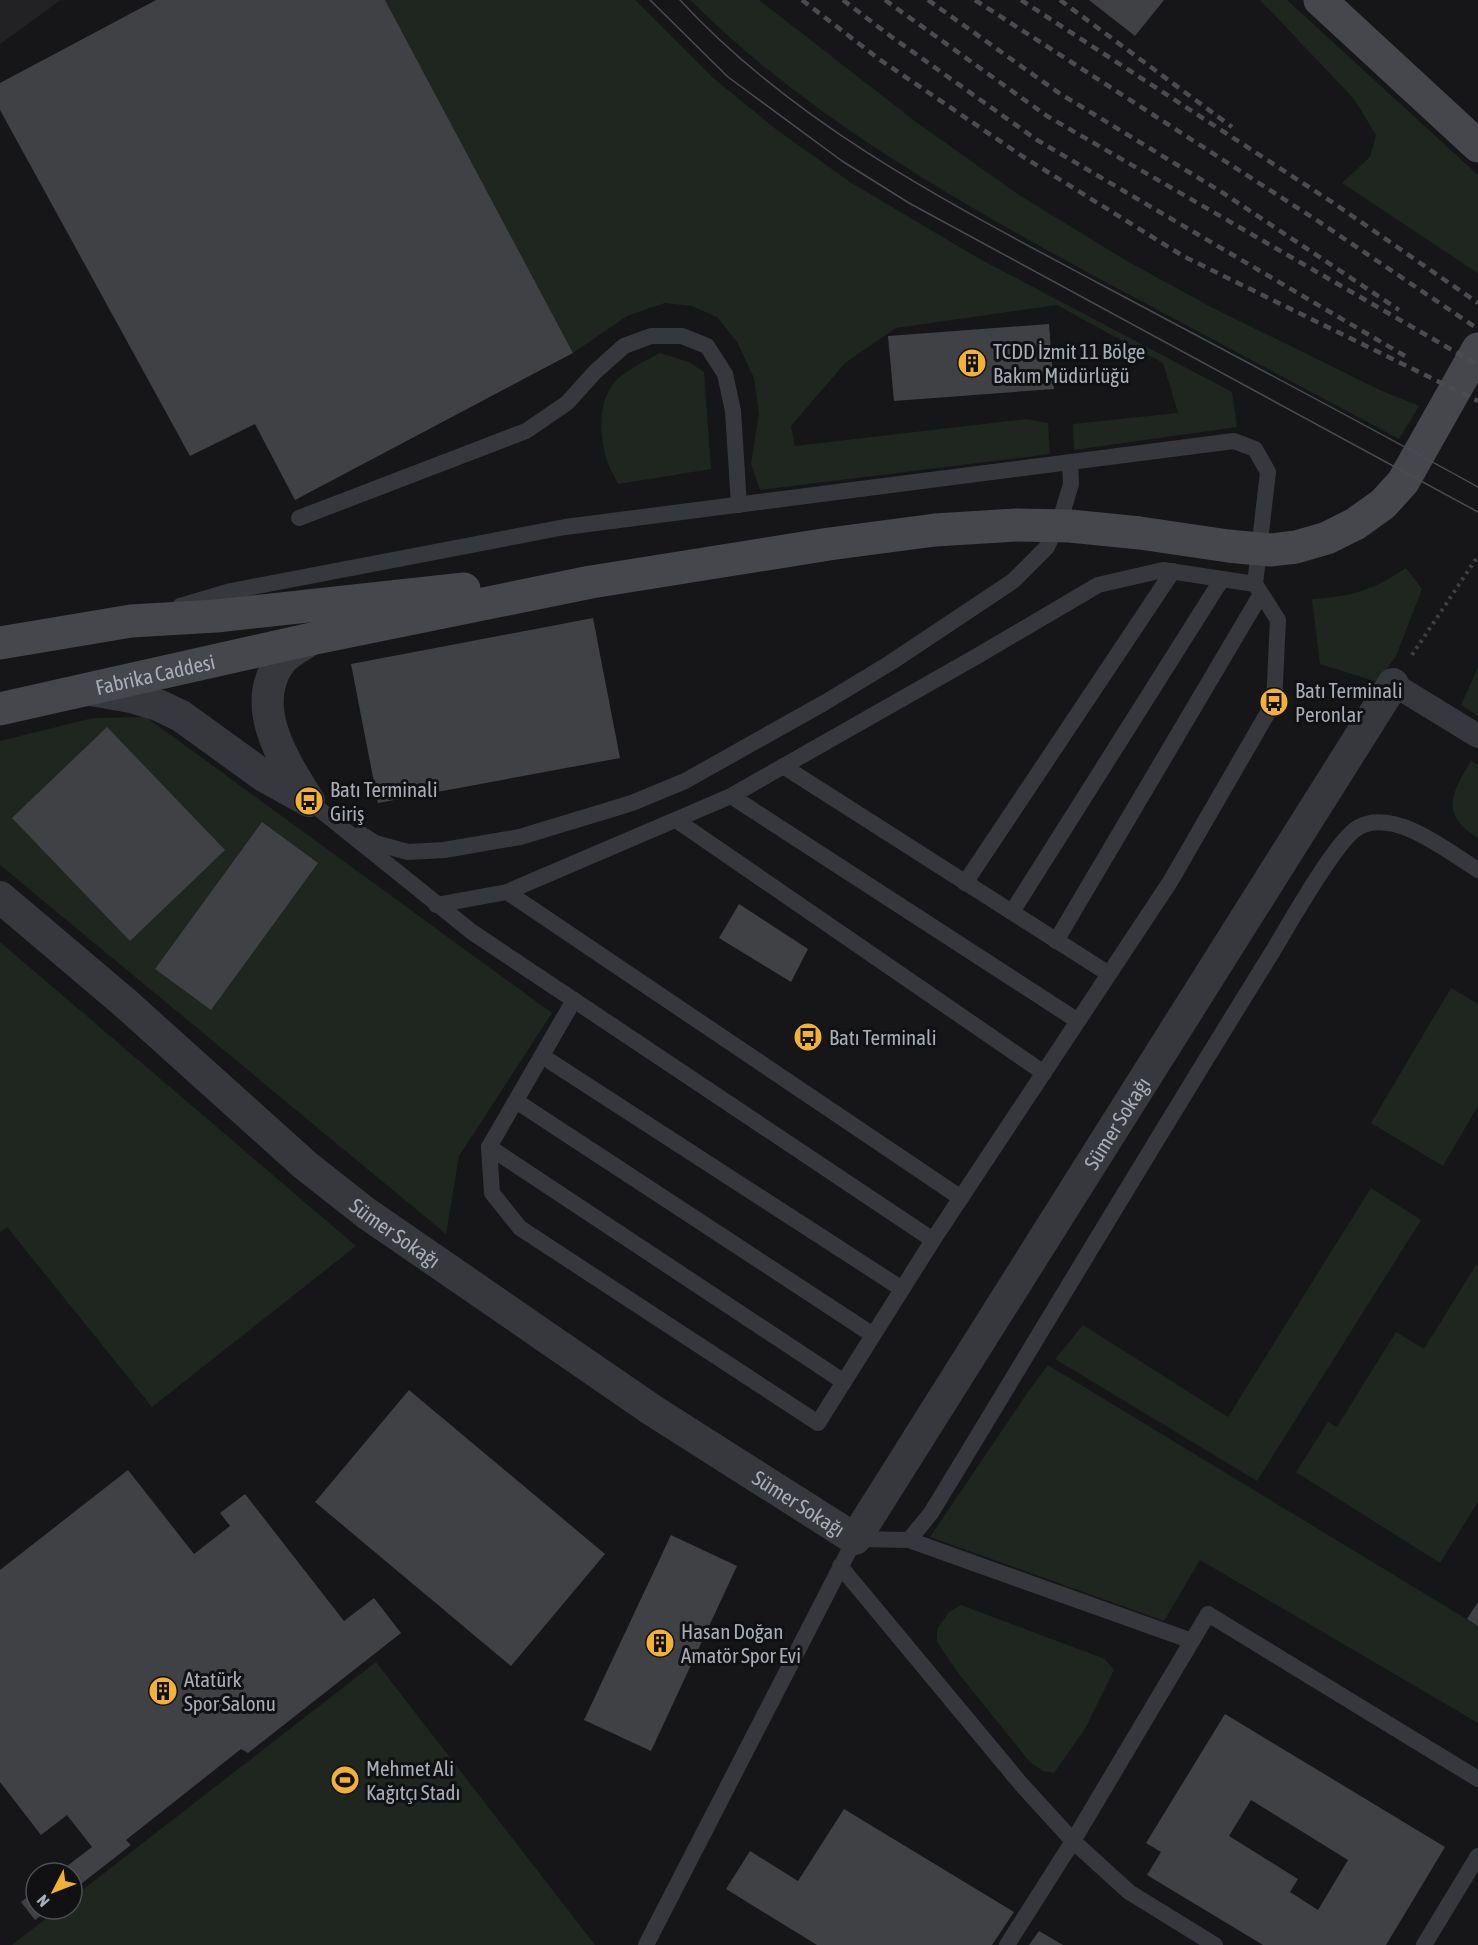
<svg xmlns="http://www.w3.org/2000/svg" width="1478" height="1945" viewBox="0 0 1478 1945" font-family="'Asap Condensed',sans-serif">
	<rect width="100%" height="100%" fill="#161618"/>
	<polygon fill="#222225" points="0,0 61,0 0,44"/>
	<g fill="#1e261f">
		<polygon points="385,0 635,0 712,77 777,130 850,182 978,258 1232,392 1237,427 1074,450 1073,424 1178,413 1163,363 1057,305 896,328 845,363 791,426 795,446 1026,419 1048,423 1050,454 760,490 751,464 759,414 754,378 737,342 717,317 692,306 665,303 627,316 573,353"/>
		<path d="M690 0H759L916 122 1019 195 1127 261 1211 307 1380 390 1419 406 1399 439C1299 385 1198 332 1098 278 953 199 808 117 690 0Z"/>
		<polygon points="1260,0 1287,0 1478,175 1478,273 1342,183 1370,157 1376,135 1354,99"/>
		<path d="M660 353 689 362 704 372 711 469 618 484C614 475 608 466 606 458 600 435 598 403 613 384 623 372 646 360 660 353Z"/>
		<path d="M1406 568 1422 589 1396 656 1377 682 1320 664 1312 599C1354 596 1371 591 1406 568Z"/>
		<polygon points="1478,667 1478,716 1461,705"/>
		<polygon points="146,717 552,1013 459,1156 446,1234 0,865 0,741 93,718"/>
		<path d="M1471 761 1478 765V838C1439 814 1452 793 1471 761Z"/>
		<polygon points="0,942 356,1246 152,1407 7,1227 0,1232"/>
		<polygon points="1451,988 1478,1004 1478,1106 1443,1166 1371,1123"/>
		<polygon points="1371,1188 1421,1220 1257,1481 1055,1359 1083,1325 1228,1417"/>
		<polygon points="1476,1265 1478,1266 1478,1502 1440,1563 1296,1472 1328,1422 1337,1427 1396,1332 1424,1349"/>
		<polygon points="1048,1365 1478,1626 1478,1723 1200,1560 1164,1621 930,1537 1030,1389"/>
		<polygon points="961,1605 1105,1659 1114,1670 1086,1727 1054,1773 1043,1771 1030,1762 959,1674 937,1642 937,1629 949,1612"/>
		<polygon points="376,1662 595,1945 12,1945 58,1909 72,1909 72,1898"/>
	</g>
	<g fill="#404145" fill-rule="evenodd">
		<polygon points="156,0 385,0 573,353 295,500 255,424 190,456 0,110 0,83"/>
		<polygon points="1089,0 1164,0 1135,36"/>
		<polygon points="1049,324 1054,389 894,401 888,336"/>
		<polygon points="593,618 620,758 378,803 351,664"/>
		<polygon points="107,727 225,850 130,941 12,818"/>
		<polygon points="262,822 318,863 211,1010 155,969"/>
		<polygon points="739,904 808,949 791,982 719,938"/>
		<polygon points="409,1390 605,1554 511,1666 315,1502"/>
		<polygon points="128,1470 194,1554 230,1526 220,1513 245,1494 344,1621 374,1598 401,1633 248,1753 241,1749 126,1840 131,1845 72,1891 72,1873 58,1873 92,1847 67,1815 41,1835 0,1782 0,1570"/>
		<polygon points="671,1535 737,1566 651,1751 584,1720"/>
		<polygon points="1478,1602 1478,1626 1467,1619"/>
		<path d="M1225 1714 1445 1847 1386 1945H1263L1147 1875 1161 1852 1146 1843ZM1251 1800 1348 1860 1318 1910 1290 1892 1298 1879 1229 1836Z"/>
		<polygon points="844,1809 1014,1912 992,1945 817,1945 726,1889 750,1851 798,1881"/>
		<polygon points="36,1890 36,1909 50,1909 35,1920 21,1902"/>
		<polygon points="1039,1931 1063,1945 1029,1945"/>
	</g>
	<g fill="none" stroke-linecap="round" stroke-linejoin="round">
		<polyline stroke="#3d3f44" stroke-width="4" stroke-dasharray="3 4.5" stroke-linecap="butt" points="1412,655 1478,556"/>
		<g stroke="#37383d" stroke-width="16">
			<polyline points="299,518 526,431 567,403 595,372 624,346 651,336 682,336 707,346 725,374 733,411 739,505"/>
			<polyline points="180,606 231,591 565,527 1234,441 1255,449 1268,472 1255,584 1278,620 1274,702 1170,882 933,1240 472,932 309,801"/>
			<polyline points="783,766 1109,974"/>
			<polyline points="731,796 1078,1021"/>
			<polyline points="676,820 1044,1073"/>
			<polyline points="361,834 375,843 408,852 444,850 520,837 632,803 685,781 824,703 890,663 1013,581 1047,547 1062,514 1071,484 1070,463"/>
			<polyline points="965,883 1173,571"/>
			<polyline points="507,892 961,1198"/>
			<polyline points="436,905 507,892 731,796 979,655 1098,585 1163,570 1255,584"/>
			<polyline points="1012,912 1222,579"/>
			<polyline points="1056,941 1261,594"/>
			<polyline points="574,1000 489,1147 492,1193 520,1228 818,1423 933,1240"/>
			<polyline points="542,1056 902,1289"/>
			<polyline points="516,1101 873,1335"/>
			<polyline points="489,1147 844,1382"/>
			<polyline points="909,1540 1192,1641"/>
			<polyline points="840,1566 1021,1784 1073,1841 1129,1892 1215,1945"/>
			<path d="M646 1945 855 1539 909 1540 931 1513C1045 1326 1157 1137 1273 951 1288 926 1337 838 1359 827 1395 808 1447 851 1478 870"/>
			<polyline points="1007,1945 1073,1841 1208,1614 1478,1779"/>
			<polyline points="1424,1945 1478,1856"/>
		</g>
		<polyline stroke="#37383d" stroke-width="24" points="1393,684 1478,736"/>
		<g stroke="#37383d" stroke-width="32">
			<polyline points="91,690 131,697 158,705 181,716 264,776 309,801"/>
			<path d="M307 798C283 759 248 705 281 661 288 652 302 646 311 639"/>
			<path id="s1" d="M0 897 124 1002 305 1165 366 1213 652 1410 855 1539 1393 684"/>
		</g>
		<g stroke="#45474d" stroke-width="33">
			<polyline points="1320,0 1478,146"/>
			<polyline points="0,643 131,621 216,616 464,589"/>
			<path id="s2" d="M0 709 311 639 591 582 829 544 935 530 1016 525 1070 526 1140 533 1228 546 1270 550 1296 547 1327 538 1355 524 1383 504 1403 482 1478 349"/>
		</g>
		<g stroke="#4a4c52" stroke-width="1.5">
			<polyline points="650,0 728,77 842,161 909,203 1478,512"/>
			<path d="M680 0C795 125 952 205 1100 284 1226 351 1353 418 1478 487"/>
		</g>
		<g stroke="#4a4c52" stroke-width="4.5" stroke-dasharray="8 6" stroke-linecap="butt">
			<polyline points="802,0 879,59 1022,156 1183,256 1478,401"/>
			<polyline points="843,0 889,35 1037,140 1405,356"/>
			<polyline points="885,0 1047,116 1478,365"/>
			<polyline points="928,0 1059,93 1220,191 1399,310"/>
			<polyline points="975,0 1321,223 1478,329"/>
			<polyline points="1021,0 1335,204 1478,303"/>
			<polyline points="1060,0 1232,127"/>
		</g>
	</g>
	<defs>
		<g id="building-disc" transform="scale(1.5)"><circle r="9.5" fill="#f2b134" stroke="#111113"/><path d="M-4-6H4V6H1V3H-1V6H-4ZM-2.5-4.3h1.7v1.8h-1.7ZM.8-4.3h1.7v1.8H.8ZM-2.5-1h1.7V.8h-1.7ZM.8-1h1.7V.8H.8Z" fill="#111"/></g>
		<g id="bus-disc" transform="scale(1.5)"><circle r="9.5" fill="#f2b134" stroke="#111113"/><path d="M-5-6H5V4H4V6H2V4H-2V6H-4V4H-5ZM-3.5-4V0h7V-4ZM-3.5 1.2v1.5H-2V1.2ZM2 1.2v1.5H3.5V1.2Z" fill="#111"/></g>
		<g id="stadium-disc" transform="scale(1.5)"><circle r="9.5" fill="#f2b134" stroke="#111113"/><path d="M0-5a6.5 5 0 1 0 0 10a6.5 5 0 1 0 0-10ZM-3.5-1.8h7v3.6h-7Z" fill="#111"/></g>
	</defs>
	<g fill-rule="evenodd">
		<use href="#building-disc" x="972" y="363"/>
		<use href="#bus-disc" x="1274" y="702"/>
		<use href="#bus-disc" x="309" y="801"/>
		<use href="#bus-disc" x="808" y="1037"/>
		<use href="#building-disc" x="660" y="1643"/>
		<use href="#building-disc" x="163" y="1691"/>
		<use href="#stadium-disc" x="345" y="1780"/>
	</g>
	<g text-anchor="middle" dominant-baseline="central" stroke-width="6" stroke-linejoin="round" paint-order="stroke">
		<g font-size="21" fill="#a8adb8" stroke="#111113" text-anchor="start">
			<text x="993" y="351">TCDD İzmit 11 Bölge<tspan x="993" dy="24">Bakım Müdürlüğü</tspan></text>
			<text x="1295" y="690">Batı Terminali<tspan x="1295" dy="24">Peronlar</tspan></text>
			<text x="330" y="789">Batı Terminali<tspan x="330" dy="24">Giriş</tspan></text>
			<text x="829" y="1037">Batı Terminali</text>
			<text x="681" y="1631">Hasan Doğan<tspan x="681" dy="24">Amatör Spor Evi</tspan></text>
			<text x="184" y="1679">Atatürk<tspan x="184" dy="24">Spor Salonu</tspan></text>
			<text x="366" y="1768">Mehmet Ali<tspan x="366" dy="24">Kağıtçı Stadı</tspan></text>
		</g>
		<g font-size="21" fill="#a8adb8" stroke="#111113">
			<text stroke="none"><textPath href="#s2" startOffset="159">Fabrika Caddesi</textPath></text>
			<text stroke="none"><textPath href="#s1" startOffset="1563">Sümer Sokağı</textPath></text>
			<text stroke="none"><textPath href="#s1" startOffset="519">Sümer Sokağı</textPath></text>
			<text stroke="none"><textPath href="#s1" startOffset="1005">Sümer Sokağı</textPath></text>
		</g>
	</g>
	<g transform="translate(54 1891) rotate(228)"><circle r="28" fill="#111113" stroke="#4d4f55" stroke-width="1.5"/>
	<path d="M0-4.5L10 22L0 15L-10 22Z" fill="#f2b134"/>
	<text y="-9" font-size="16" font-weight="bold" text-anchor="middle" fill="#a8adb8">N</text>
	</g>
</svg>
